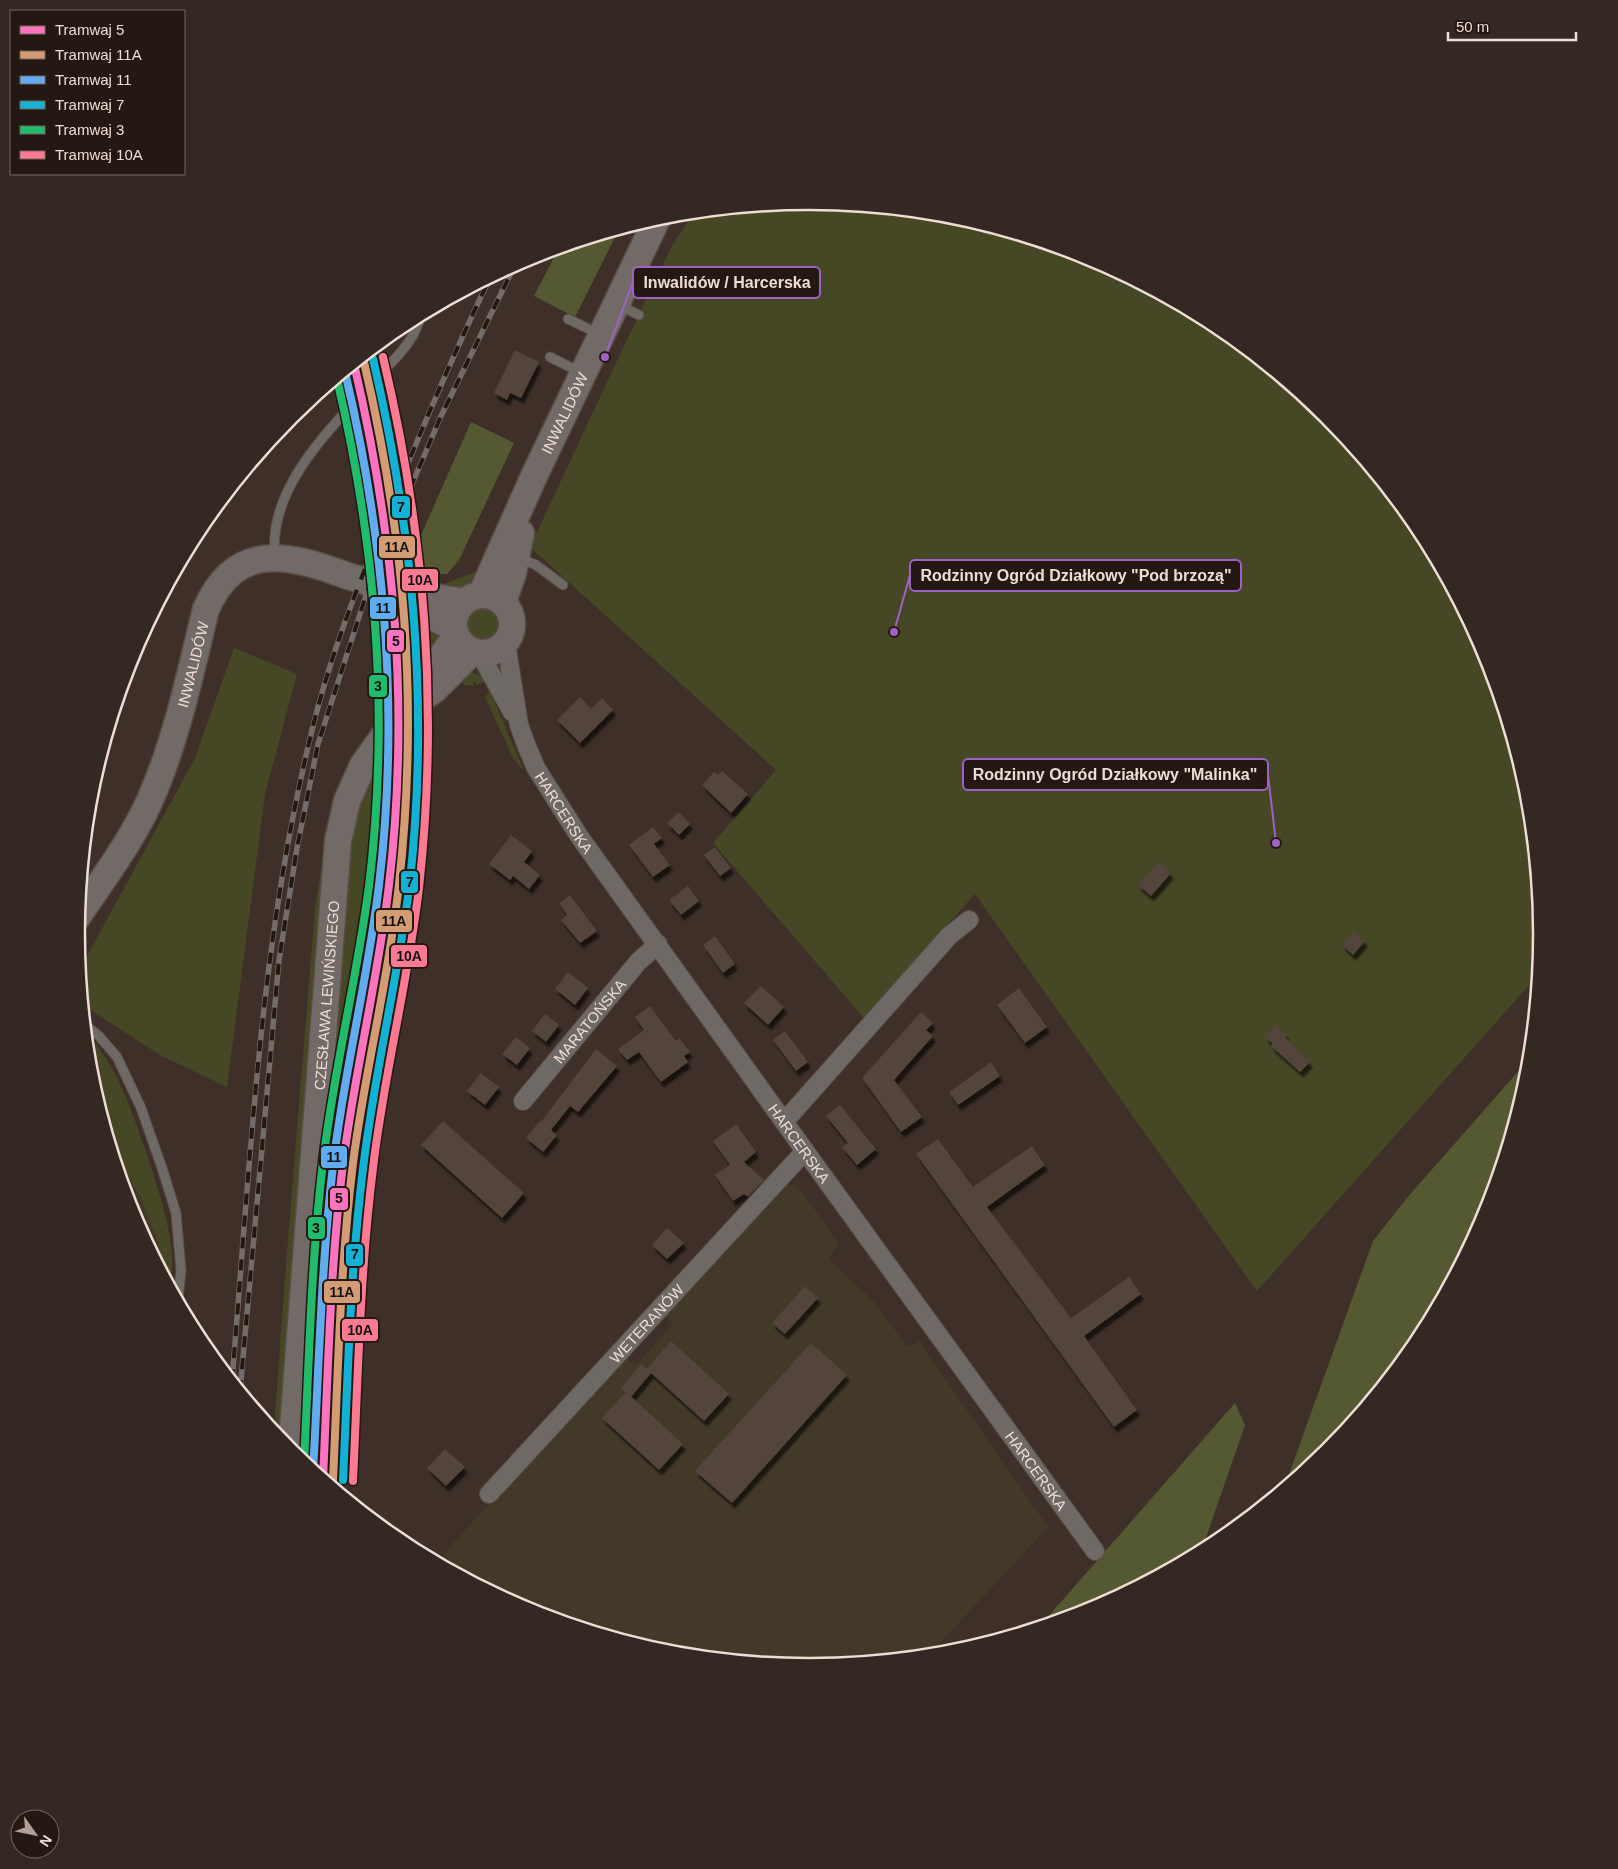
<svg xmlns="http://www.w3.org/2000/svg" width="1618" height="1869" viewBox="0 0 1618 1869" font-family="Arial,sans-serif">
	<defs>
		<filter id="shadow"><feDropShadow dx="3" dy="5.5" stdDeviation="1" flood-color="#0009"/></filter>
	</defs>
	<rect width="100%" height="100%" fill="#3e3028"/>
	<g fill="#423929">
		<polygon points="111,1144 142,1201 158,1241 160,1267 132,1215"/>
		<polygon points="781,1184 797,1185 839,1243 829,1259 873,1301 908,1347 919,1341 1048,1527 929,1655 809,1667 666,1653 528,1611 436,1562 624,1356 635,1366 673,1325 664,1315"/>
	</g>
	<g fill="#464825">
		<polygon points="809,202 952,216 1090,258 1216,325 1327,417 1418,528 1486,654 1528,792 1542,935 1538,975 1257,1291 975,894 864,1018 713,843 776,770 530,547 631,331 672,246 693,213"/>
		<path d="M483 569C471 594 466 592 439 592L441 585Z"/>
		<circle cx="485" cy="625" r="18"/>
		<polygon points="428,622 439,630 441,638 428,653"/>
		<polygon points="234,648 297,674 265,794 227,1087 160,1055 83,1005 80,969 195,758"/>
		<polygon points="469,672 480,675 486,681 477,685 474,681 473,686 465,685 457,677"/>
		<polygon points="490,691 524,771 513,758 485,697"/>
		<path d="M380 756 378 805 375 808C381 825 373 861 371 880L368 883C371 892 368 913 363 920V940L328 1143H323L353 813Z"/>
		<polygon points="326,838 282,1442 274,1432 283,1302 315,908"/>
		<path d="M86 1033C118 1067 131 1109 146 1152 157 1185 168 1218 172 1253 173 1264 171 1276 171 1288L160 1267 158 1241 142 1201 111 1144 90 1077Z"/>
	</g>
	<g fill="#555931">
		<polygon points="618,231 575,317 534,296 559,248"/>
		<polygon points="471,422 514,443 459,560 447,574 424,574 416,572 410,560"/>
		<polygon points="1530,1058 1528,1078 1486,1215 1418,1342 1327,1453 1284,1488 1373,1241 1406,1199"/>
		<polygon points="1235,1403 1245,1425 1201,1552 1089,1612 1039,1627"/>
	</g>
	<g fill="#52453b" filter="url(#shadow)">
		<polygon points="515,350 539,362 521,398 510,393 507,400 494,393"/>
		<polygon points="580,697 591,709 602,698 613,710 580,743 557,720"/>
		<polygon points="722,771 748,794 731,813 702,785 714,772 718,775"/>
		<polygon points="679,812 690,824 679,835 667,823"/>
		<polygon points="653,827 662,838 654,844 670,865 653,877 629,845"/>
		<polygon points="511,835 532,851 524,862 540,875 529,889 513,876 510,880 489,864"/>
		<polygon points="715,847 731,868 720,876 704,855"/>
		<polygon points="1159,862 1171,873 1151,896 1138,885"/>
		<polygon points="688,886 699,901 681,915 669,900"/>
		<polygon points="570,895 597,931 580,943 561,920 567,915 559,903"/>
		<polygon points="1354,931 1365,941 1353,955 1342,945"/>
		<polygon points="715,936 735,964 723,973 703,945"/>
		<polygon points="568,972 588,988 575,1005 555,989"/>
		<polygon points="761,986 784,1007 768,1025 744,1003"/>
		<polygon points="1019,988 1047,1027 1025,1043 997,1005"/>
		<polygon points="650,1006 676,1041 679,1038 690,1052 684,1056 688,1062 661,1082 639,1052 627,1060 618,1049 644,1030 635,1017"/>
		<polygon points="921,1012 933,1023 926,1030 933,1036 894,1080 922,1117 901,1132 862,1078"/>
		<polygon points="545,1014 559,1025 546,1042 532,1031"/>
		<polygon points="1276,1025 1287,1035 1285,1037 1310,1062 1300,1072 1271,1046 1273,1044 1265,1037"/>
		<polygon points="785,1031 808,1062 796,1071 773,1040"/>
		<polygon points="516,1037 530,1048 517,1065 502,1054"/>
		<polygon points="596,1049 617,1066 578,1112 570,1106 551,1130 557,1135 543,1152 526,1138 540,1121 541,1122"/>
		<polygon points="991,1062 1000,1076 958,1105 949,1092"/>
		<polygon points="481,1073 499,1087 485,1105 467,1091"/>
		<polygon points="840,1105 876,1149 857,1165 842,1147 848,1143 826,1116"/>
		<polygon points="443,1121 524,1193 502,1218 421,1145"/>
		<polygon points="736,1124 756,1152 744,1162 764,1180 748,1197 744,1194 733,1201 715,1175 730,1165 713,1141"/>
		<polygon points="938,1139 973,1187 1032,1146 1045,1165 987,1207 1071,1318 1129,1277 1141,1294 1084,1336 1137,1410 1114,1427 916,1154"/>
		<polygon points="667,1228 684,1243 667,1259 652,1245"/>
		<polygon points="805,1286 818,1298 785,1334 772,1323"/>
		<polygon points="671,1341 729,1394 704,1421 651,1373 631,1397 621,1388 641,1364 647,1369"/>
		<polygon points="811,1343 847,1375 732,1503 695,1471"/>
		<polygon points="626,1392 683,1444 659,1470 602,1418"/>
		<polygon points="445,1449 465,1467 446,1486 427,1468"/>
	</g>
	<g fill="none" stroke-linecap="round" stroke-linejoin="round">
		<g stroke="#584d45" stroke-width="11">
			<g id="lane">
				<polyline points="619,305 639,315"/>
				<polyline points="568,319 599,334"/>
				<polyline points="550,357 582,373"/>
				<path d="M275 557C267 485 336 423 380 375 396 357 416 340 420 316"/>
				<polyline points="519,558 536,565 563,585"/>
				<polyline points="85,1025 99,1036 117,1057 141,1108 162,1168 176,1213 181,1270 178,1302"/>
				<polyline points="312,1470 320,1441 330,1256 338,1164 382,899"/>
			</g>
		</g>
		<g stroke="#584d45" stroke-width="20">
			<g id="street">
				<path id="s1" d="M506 643 519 725 527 747 536 768 579 836 805 1151 1095 1551"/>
				<polyline points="480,654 512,712"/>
				<path id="s2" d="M523 1101 638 962 658 944"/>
				<polyline points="784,1122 949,936 969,920"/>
				<path id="s3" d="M489 1494 805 1151"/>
			</g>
		</g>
		<g stroke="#584d45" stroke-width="29">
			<g id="secondary">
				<polyline points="402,594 417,594 464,602"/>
				<circle cx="483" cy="624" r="29"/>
				<path id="s4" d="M481 595 535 474 657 219"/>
				<polyline points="503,602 513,573 521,533"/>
				<polyline points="422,698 435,689 472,652"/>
				<path id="s5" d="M78 916C104 877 135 837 153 793 178 734 191 670 206 609 236 541 288 554 345 575 362 581 383 585 399 594 404 598 409 603 414 606 426 614 441 621 454 628"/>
				<path id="s6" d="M291 1453 338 841 347 801 363 765 456 636"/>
			</g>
		</g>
		<use href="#lane" stroke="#6f6966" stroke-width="9"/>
		<use href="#street" stroke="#6f6966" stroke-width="18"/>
		<use href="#secondary" stroke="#726a66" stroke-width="26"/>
		<g stroke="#746c68" stroke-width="5.5">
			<g id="rail">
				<path d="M232 1380C250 1167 259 951 309 743 327 663 358 585 389 509 421 431 453 354 490 278"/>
				<polyline points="240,1391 279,960 297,848 318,744 370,583 441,416 515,265"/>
			</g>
		</g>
		<use href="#rail" stroke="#241812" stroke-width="4" stroke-dasharray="11" stroke-linecap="butt"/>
		<g stroke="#584d45" stroke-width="11" stroke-linecap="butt">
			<path id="lane-bridge" d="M350 368C394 542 405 721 382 899"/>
		</g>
		<use href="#lane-bridge" stroke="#6f6966" stroke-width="9"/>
		<g stroke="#241812" stroke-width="11">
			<path id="tram-1" d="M323 1479C328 1374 330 1268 343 1164 355 1070 378 979 389 885 410 708 395 538 354 364"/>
		</g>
		<g stroke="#241812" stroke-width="11">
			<path id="tram-2" d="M333 1480C338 1374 340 1268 353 1163 365 1070 389 978 399 884 419 703 405 538 364 362"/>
		</g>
		<g stroke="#241812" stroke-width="11">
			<path id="tram-3" d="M313 1471C319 1369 321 1267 333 1166 344 1071 368 979 379 885 400 712 385 541 345 372"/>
		</g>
		<g stroke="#241812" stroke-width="11">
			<path id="tram-4" d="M343 1480C348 1376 350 1272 363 1169 374 1075 397 983 409 889 430 710 414 534 373 359"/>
		</g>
		<g stroke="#241812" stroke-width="11">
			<path id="tram-5" d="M304 1463C309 1363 311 1262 323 1162 334 1069 357 978 369 886 390 715 376 545 337 379"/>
		</g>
		<g stroke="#241812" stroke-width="11">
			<path id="tram-6" d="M353 1481C358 1376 360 1272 373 1168 384 1074 408 982 419 888 439 707 425 534 383 357"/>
		</g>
		<use href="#tram-1" stroke="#fc73be" stroke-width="8"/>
		<use href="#tram-2" stroke="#d39c74" stroke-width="8"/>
		<use href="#tram-3" stroke="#60acee" stroke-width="8"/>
		<use href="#tram-4" stroke="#13b2d5" stroke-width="8"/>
		<use href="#tram-5" stroke="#20bc6c" stroke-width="8"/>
		<use href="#tram-6" stroke="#fe7a93" stroke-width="8"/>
	</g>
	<g text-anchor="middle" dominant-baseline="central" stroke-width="4" stroke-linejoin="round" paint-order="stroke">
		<g font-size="15" fill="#eeddd5" stroke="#241812">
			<text stroke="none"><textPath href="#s4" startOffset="200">INWALIDÓW</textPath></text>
			<text stroke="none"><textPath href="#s5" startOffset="279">INWALIDÓW</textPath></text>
			<text stroke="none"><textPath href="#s1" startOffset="182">HARCERSKA</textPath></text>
			<text stroke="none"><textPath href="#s6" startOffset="459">CZESŁAWA LEWIŃSKIEGO</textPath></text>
			<text stroke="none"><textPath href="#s2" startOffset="104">MARATOŃSKA</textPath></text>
			<text stroke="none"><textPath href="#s1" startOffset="588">HARCERSKA</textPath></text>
			<text stroke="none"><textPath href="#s3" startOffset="232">WETERANÓW</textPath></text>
			<text stroke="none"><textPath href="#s1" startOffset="992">HARCERSKA</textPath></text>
		</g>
	</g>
	<path d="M0 0H1618V1869H0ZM85 934a724 724 0 1 1 1448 0a724 724 0 1 1-1448 0Z" fill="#342822" fill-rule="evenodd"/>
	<path fill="none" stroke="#eeddd5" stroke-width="2.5" d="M85 934a724 724 0 1 1 1448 0a724 724 0 1 1-1448 0Z"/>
	<path fill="none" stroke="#9e61c6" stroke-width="2" d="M605 357L633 282M894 632L910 575M1276 843L1268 775"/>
	<g fill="#9e61c6" stroke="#241812" stroke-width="2">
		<circle cx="605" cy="357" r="5"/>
		<circle cx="894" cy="632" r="5"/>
		<circle cx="1276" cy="843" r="5"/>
	</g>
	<g fill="#241812" stroke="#9e61c6" stroke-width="2">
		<rect x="633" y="267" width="187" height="31" rx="5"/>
		<rect x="910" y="560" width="331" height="31" rx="5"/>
		<rect x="963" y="759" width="305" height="31" rx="5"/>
	</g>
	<g font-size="16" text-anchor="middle" font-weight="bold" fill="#eeddd5">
		<text x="727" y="288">Inwalidów / Harcerska</text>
		<text x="1076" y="581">Rodzinny Ogród Działkowy "Pod brzozą"</text>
		<text x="1115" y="780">Rodzinny Ogród Działkowy "Malinka"</text>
	</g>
	<g stroke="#241812" stroke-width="2">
		<rect x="391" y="495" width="20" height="24" rx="5" fill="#13b2d5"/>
		<rect x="378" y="535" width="38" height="24" rx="5" fill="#d39c74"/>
		<rect x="401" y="568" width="38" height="24" rx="5" fill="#fe7a93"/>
		<rect x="369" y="596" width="28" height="24" rx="5" fill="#60acee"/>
		<rect x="386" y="629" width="19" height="24" rx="5" fill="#fc73be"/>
		<rect x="368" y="674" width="20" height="24" rx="5" fill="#20bc6c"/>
		<rect x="400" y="870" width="19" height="24" rx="5" fill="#13b2d5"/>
		<rect x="375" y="909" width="38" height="24" rx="5" fill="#d39c74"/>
		<rect x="390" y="944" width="38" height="24" rx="5" fill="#fe7a93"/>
		<rect x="320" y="1145" width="28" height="24" rx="5" fill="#60acee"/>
		<rect x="329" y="1187" width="20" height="24" rx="5" fill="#fc73be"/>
		<rect x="307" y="1216" width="19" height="24" rx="5" fill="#20bc6c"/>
		<rect x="345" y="1243" width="19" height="24" rx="5" fill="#13b2d5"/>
		<rect x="323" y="1280" width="38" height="24" rx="5" fill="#d39c74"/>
		<rect x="341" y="1318" width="38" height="24" rx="5" fill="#fe7a93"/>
	</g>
	<g font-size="14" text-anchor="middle" font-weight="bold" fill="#111">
		<text x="401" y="512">7</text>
		<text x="397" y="552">11A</text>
		<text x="420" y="585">10A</text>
		<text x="383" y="613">11</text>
		<text x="396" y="646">5</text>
		<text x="378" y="691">3</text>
		<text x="410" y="887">7</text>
		<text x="394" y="926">11A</text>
		<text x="409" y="961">10A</text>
		<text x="334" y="1162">11</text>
		<text x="339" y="1203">5</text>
		<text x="316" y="1233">3</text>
		<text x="355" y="1259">7</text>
		<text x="342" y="1297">11A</text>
		<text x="360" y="1335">10A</text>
	</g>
	<rect x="10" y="10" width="175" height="165" fill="#241812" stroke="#756760"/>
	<rect x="20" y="26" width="25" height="8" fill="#fc73be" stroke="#756760"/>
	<text x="55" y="35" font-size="15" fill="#eeddd5">Tramwaj 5</text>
	<rect x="20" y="51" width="25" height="8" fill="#d39c74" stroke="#756760"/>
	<text x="55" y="60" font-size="15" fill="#eeddd5">Tramwaj 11A</text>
	<rect x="20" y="76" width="25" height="8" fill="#60acee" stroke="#756760"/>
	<text x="55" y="85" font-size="15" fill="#eeddd5">Tramwaj 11</text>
	<rect x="20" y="101" width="25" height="8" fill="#13b2d5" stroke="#756760"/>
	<text x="55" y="110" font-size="15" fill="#eeddd5">Tramwaj 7</text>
	<rect x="20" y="126" width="25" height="8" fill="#20bc6c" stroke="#756760"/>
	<text x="55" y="135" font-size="15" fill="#eeddd5">Tramwaj 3</text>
	<rect x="20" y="151" width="25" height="8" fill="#fe7a93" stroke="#756760"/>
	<text x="55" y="160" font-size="15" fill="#eeddd5">Tramwaj 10A</text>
	<g transform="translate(35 1834) rotate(123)"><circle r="24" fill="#241812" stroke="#756760"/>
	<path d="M0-4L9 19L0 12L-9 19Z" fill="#b0a098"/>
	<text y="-8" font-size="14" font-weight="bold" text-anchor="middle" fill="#eeddd5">N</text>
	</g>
	<path d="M1448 32v8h128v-8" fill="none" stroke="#eeddd5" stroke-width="2.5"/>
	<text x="1456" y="32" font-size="15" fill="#eeddd5" stroke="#241812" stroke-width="4" paint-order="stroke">50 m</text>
</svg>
